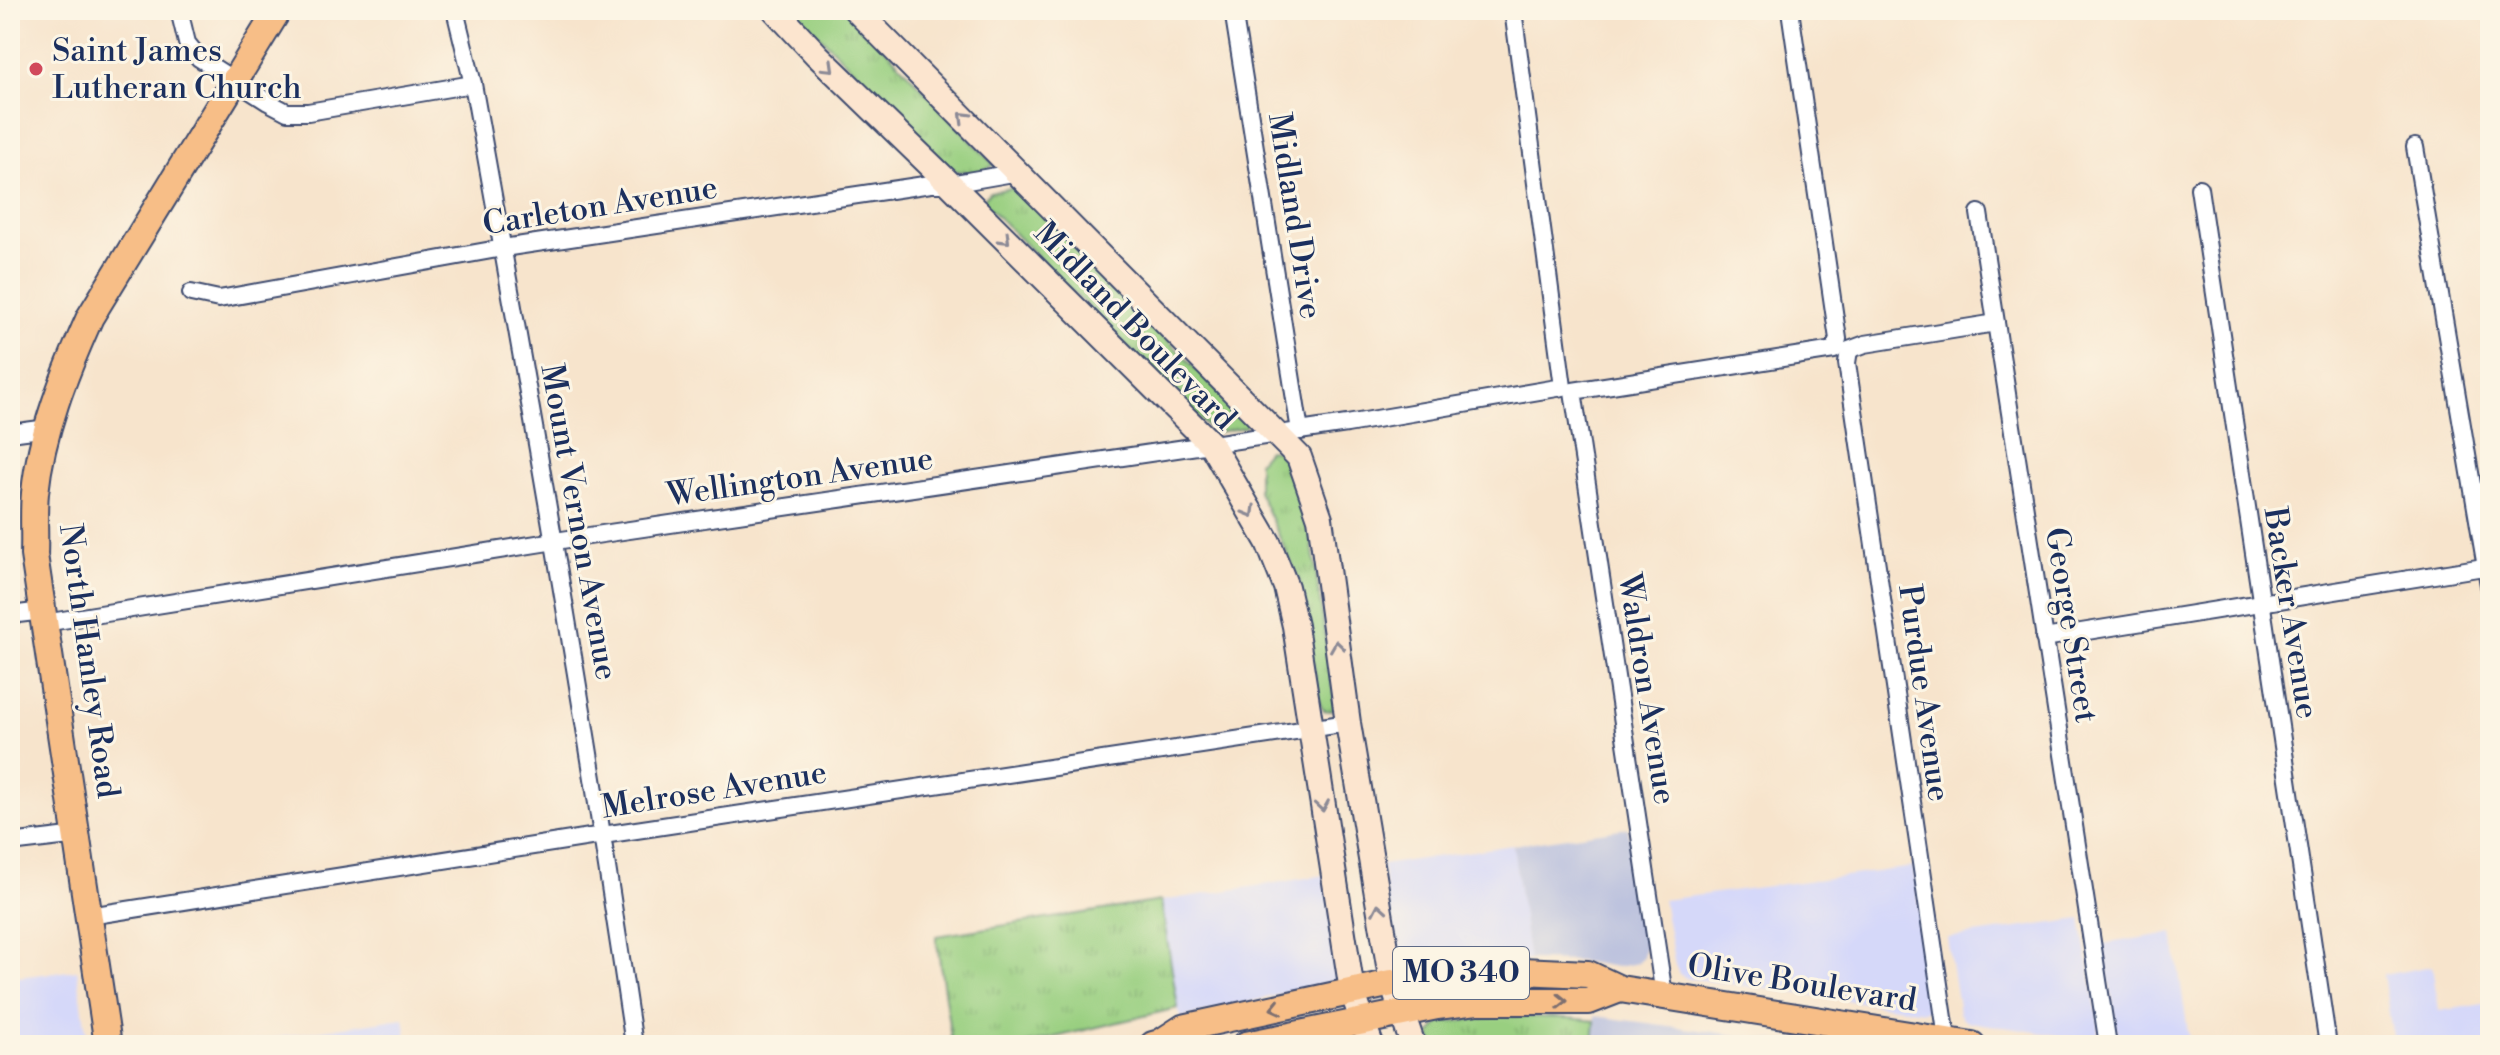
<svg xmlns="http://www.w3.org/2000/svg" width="2500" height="1055" viewBox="0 0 2500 1055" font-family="'Libre Bodoni',serif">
	<defs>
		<pattern id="grass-tufts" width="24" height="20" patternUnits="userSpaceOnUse" patternTransform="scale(2)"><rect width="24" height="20" fill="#99cf80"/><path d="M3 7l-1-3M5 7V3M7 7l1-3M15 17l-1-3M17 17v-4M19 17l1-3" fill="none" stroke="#83b271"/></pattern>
	</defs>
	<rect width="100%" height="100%" fill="#fcf5e5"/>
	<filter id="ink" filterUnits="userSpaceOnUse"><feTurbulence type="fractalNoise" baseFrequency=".0125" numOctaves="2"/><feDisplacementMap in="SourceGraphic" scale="16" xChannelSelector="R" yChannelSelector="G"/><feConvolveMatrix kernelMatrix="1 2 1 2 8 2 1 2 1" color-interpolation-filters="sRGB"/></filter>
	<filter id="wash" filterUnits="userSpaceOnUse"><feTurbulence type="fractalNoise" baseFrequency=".006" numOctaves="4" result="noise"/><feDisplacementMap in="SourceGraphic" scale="32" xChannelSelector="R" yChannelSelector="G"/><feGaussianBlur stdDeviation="1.8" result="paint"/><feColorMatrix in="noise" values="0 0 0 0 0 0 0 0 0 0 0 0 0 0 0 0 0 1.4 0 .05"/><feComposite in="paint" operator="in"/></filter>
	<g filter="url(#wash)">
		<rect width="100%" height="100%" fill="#f7e4cc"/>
		<g fill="#d5d8f9">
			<polygon points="1513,845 1529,960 1405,970 1398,967 1382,865"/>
			<polygon points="1913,867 1935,1000 1933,1006 1924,1011 1686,978 1679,974 1675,965 1663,900"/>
			<polygon points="1326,875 1342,980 1180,1018 1161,901"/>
			<polygon points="2081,919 2099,1026 2097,1035 2088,1040 1970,1022 1963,1018 1959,1013 1947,938"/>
			<polygon points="2173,933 2190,1045 2129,1045 2122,1043 2118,1034 2103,944"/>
			<polygon points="2432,966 2439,1011 2490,1003 2490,1045 2394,1045 2383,975"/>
			<polygon points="77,970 88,1045 10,1045 10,978"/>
			<polygon points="404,1018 408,1045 227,1045 324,1030"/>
		</g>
		<g fill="#bdc3de">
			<polygon points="1628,828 1645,946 1643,957 1638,963 1617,967 1578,961 1529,960 1513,845"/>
			<polygon points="1595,1016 1810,1045 1593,1045"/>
		</g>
		<g fill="url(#grass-tufts)" stroke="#5a7f6f" stroke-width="2">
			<path d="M794 10H849L994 165C982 172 963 174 951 169Z"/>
			<polygon points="1018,187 1248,422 1245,427 1219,432 1211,430 985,204 985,197 990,192"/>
			<polygon points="1268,450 1278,451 1301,490 1309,522 1335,708 1330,711 1323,710 1320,704 1299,579 1258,491 1258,462"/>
			<polygon points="1161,901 1178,1008 1022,1045 952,1045 936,936"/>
			<polygon points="1505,1016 1569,1018 1595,1021 1593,1045 1433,1045 1430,1035 1439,1023"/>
		</g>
	</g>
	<g filter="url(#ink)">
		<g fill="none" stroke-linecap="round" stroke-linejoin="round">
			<g stroke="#3c4a6e" stroke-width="20">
				<g id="minor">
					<polyline points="179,10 187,43 199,58 268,102 287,112 308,112 473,84"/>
					<path d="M455 10 473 84C531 404 587 724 634 1045"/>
					<polyline points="1233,10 1300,431"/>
					<polyline points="2415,147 2490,591"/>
					<polyline points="2199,188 2328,1045"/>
					<polyline points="1979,213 2108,1045"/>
					<polyline points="191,293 219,299 503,248 931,184 950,184 1019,172"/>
					<polyline points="10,433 48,428"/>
					<polyline points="10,615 43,611"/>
					<polyline points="44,623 555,541 1347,424 1563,387 1513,10"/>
					<polyline points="2044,638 2490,566"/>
					<polyline points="10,843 78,835"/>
					<polyline points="89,916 603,835 1348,723"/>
					<polyline points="1664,995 1573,391 1834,350 1838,339 1790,10"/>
					<polyline points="1948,1045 1847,363 1849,350 1865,344 1996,323"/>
				</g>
			</g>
			<g stroke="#3c4a6e" stroke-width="28">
				<g id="secondary">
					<polyline points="775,10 817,55 950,184 1211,444 1268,542 1286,587 1295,626 1352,991 1371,1045"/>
					<polyline points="856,10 1299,457 1320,518 1348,723 1392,983 1413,1045"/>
				</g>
			</g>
			<g stroke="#3c4a6e" stroke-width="30">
				<g id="primary">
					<path d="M108 1045 34 555C35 534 33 513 35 493 41 432 65 373 90 317L278 10"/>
					<polyline points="1153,1045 1160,1043 1183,1028 1392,983 1460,973 1521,971 1588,974 1620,989 1972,1045"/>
					<polyline points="1246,1045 1437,1006 1477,1001 1589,1001 1620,989"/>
				</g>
			</g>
			<use href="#minor" stroke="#fff" stroke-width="16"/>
			<use href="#secondary" stroke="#fce5cf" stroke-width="24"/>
			<use href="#primary" stroke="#f7be87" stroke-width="26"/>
		</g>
		<defs><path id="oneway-chevron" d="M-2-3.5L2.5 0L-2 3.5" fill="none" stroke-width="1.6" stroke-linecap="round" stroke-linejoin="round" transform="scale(2)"/></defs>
		<g stroke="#8c8a96">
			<use href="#oneway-chevron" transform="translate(829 67) rotate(44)"/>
			<use href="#oneway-chevron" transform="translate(964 117) rotate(-135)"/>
			<use href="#oneway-chevron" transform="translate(1005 239) rotate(45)"/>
			<use href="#oneway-chevron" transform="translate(1250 512) rotate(60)"/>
			<use href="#oneway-chevron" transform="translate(1337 646) rotate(-98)"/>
			<use href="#oneway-chevron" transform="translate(1322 806) rotate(81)"/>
			<use href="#oneway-chevron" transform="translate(1379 909) rotate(-100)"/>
		</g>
		<g stroke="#7e6f70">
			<use href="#oneway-chevron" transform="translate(1562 1001) rotate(1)"/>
			<use href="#oneway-chevron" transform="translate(1276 1008) rotate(167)"/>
		</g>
	</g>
	<circle fill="#d1495b" stroke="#fcf5e5" stroke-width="3" cx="36" cy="69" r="8"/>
	<g text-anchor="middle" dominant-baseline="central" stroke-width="6" stroke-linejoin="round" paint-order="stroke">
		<rect fill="#fcf5e5" stroke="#5e6a86" stroke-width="2" x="1393" y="947" width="136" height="52" rx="6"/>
		<g font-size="30" font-weight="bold" fill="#1b2f5e">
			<text x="1461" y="973">MO 340</text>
		</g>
		<g font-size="32" fill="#1b2f5e" stroke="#fcf5e5" text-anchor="start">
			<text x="52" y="51">Saint James<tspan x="52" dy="37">Lutheran Church</tspan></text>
		</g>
		<g font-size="32" fill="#1b2f5e" stroke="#fcf5e5">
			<text transform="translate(600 206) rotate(-9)">Carleton Avenue</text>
			<text transform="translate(1295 216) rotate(81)">Midland Drive</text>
			<text transform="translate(1135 326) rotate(46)">Midland Boulevard</text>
			<text transform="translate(800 477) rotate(-8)">Wellington Avenue</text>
			<text transform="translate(579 522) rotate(80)">Mount Vernon Avenue</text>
			<text transform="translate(2291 613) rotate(81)">Backer Avenue</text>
			<text transform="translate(2071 625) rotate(81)">George Street</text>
			<text transform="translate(89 661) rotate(82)">North Hanley Road</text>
			<text transform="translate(1647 689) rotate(81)">Waldron Avenue</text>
			<text transform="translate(1924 693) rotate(82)">Purdue Avenue</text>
			<text transform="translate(714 790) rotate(-9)">Melrose Avenue</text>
			<text transform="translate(1802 983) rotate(9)">Olive Boulevard</text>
		</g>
	</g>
	<rect width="2500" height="1055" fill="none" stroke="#fcf5e5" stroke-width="40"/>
</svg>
